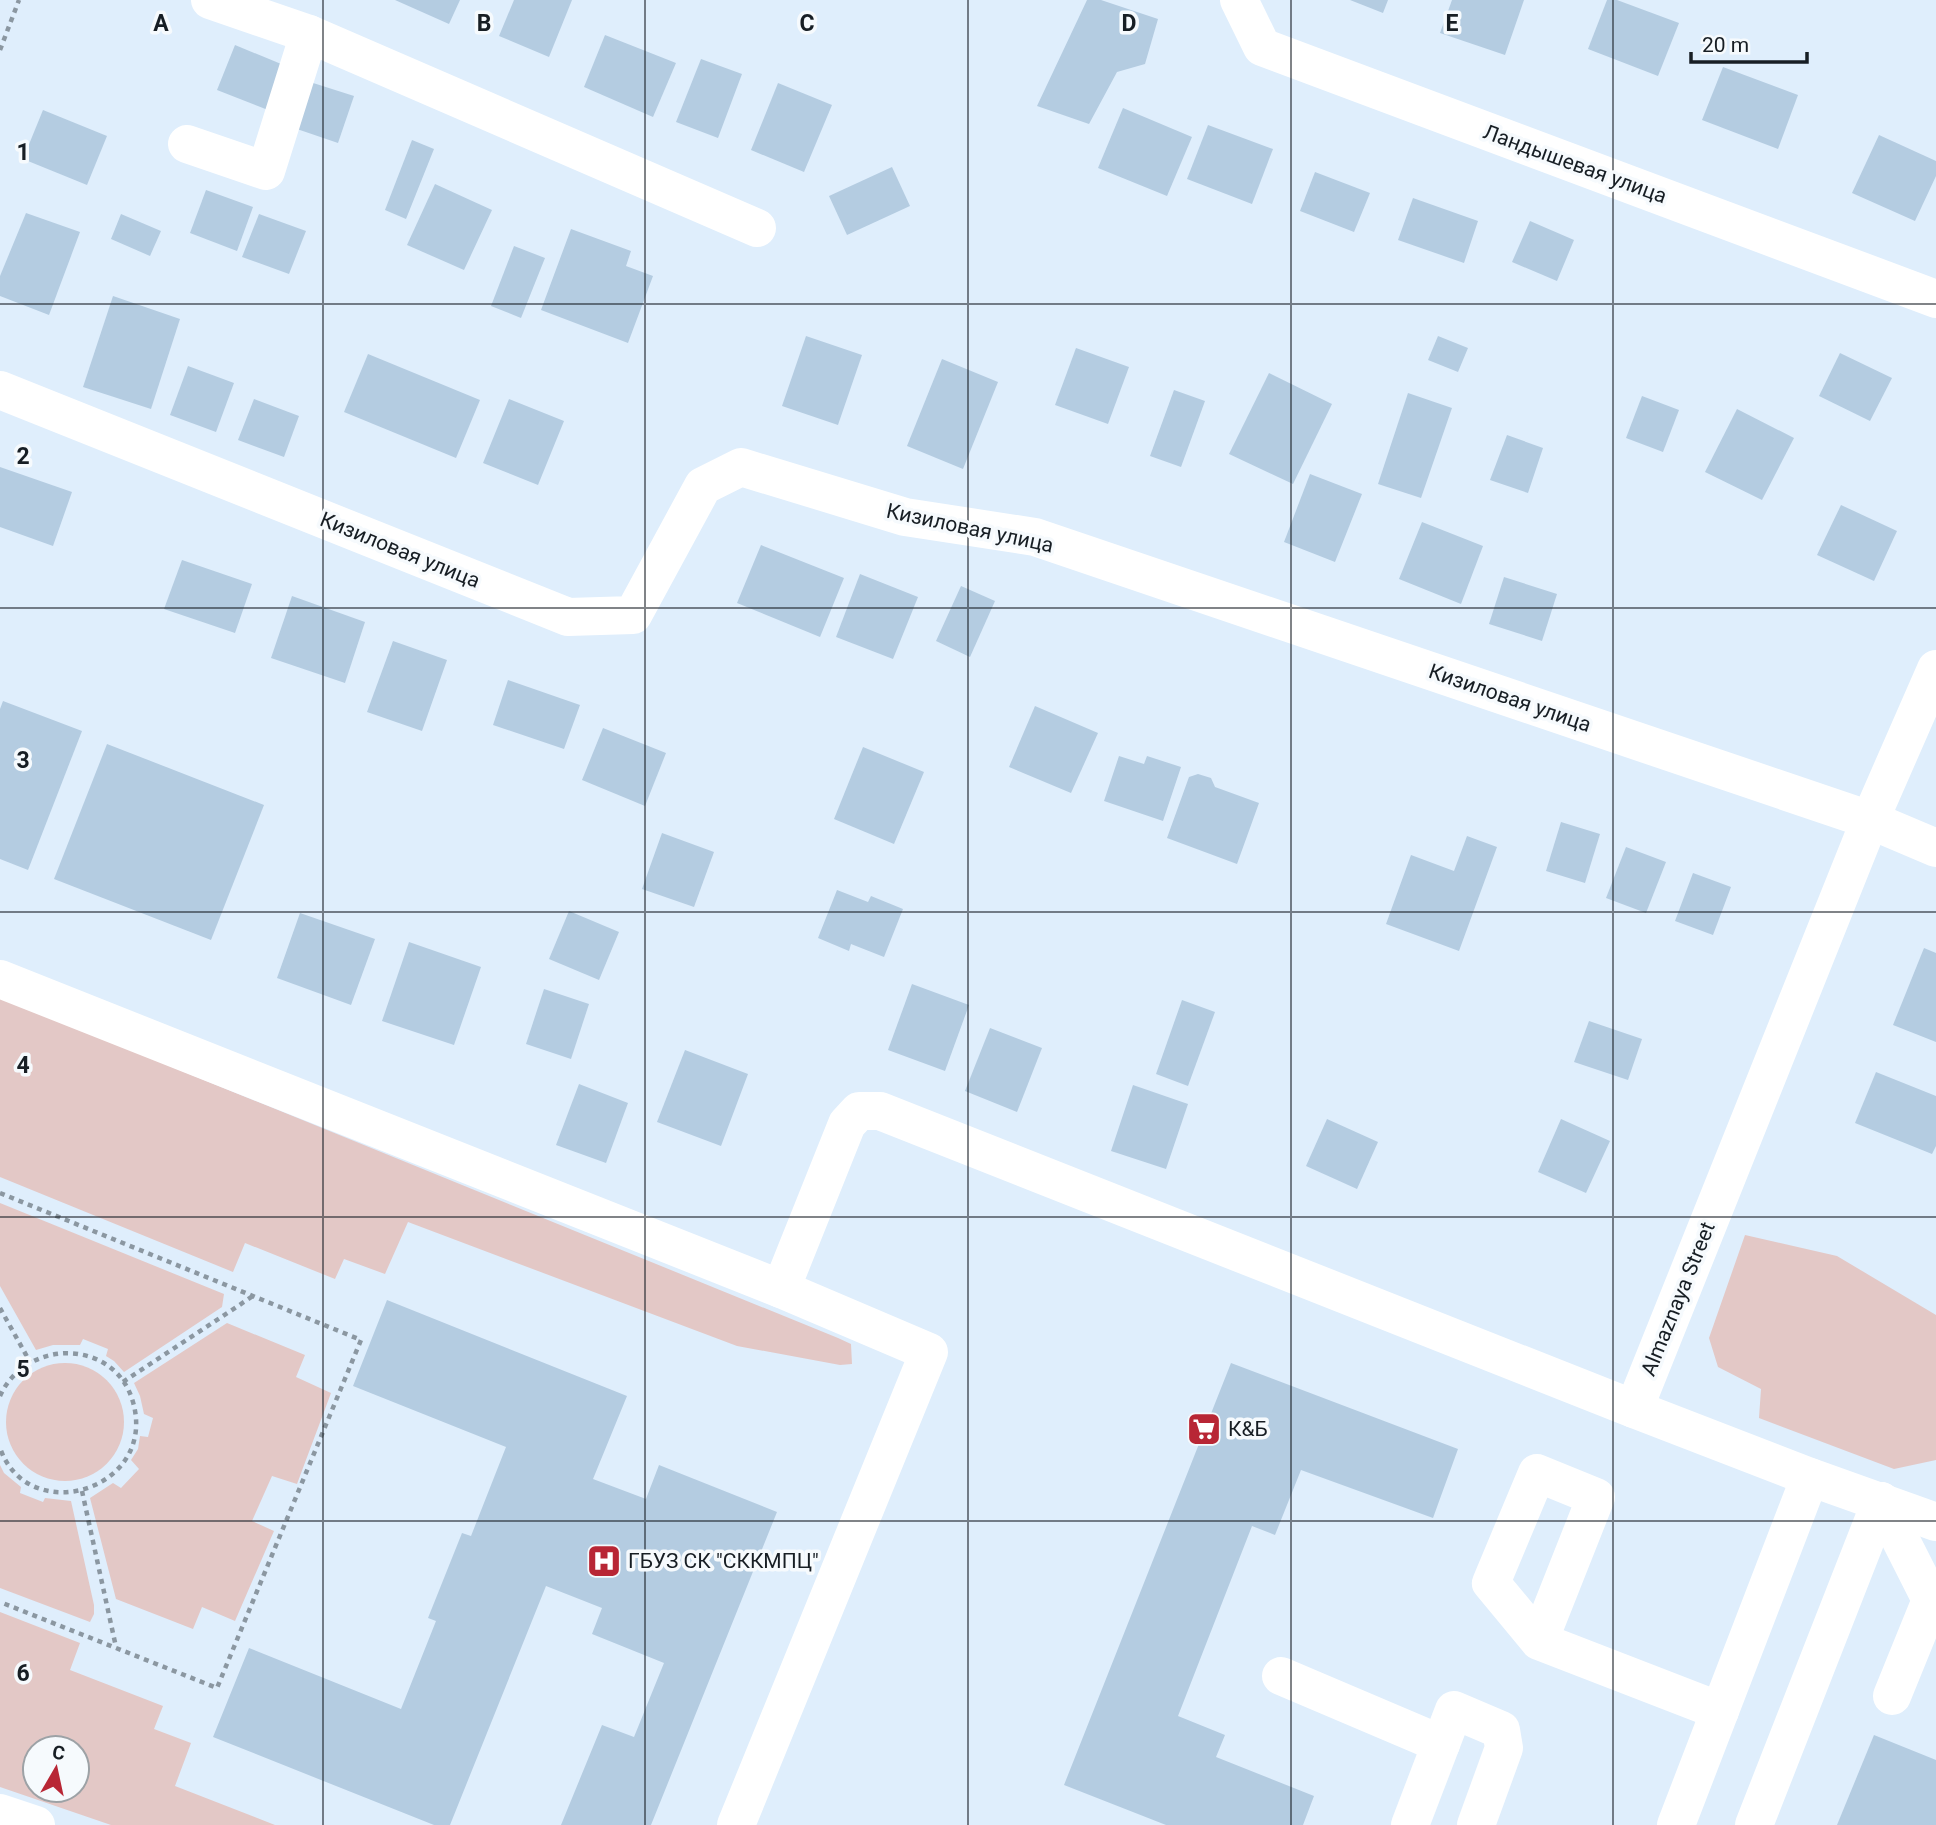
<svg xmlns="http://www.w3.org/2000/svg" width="1936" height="1825" viewBox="0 0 1936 1825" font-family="Roboto,sans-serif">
	<rect width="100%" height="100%" fill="#dfeefc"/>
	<g fill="#e3c8c6" fill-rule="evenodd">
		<polygon points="0,997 838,1338 851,1344 852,1364 840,1365 737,1346 408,1222 385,1274 344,1259 335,1279 245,1243 233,1272 0,1177"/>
		<polygon points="0,1203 224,1294 222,1307 124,1372 114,1361 106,1356 108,1349 83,1339 80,1345 53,1345 36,1350 0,1286"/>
		<polygon points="1745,1235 1837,1256 1936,1315 1936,1460 1894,1469 1759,1418 1761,1389 1718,1367 1709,1338"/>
		<polygon points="227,1323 305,1355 296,1377 331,1393 297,1484 272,1476 252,1521 274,1531 235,1621 202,1607 193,1629 116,1599 90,1498 113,1483 121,1488 139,1469 131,1460 138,1449 140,1436 148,1437 153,1418 144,1414 140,1396 134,1383"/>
		<circle cx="65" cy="1422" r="59"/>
		<polygon points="0,1465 4,1473 21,1487 20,1493 43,1502 45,1498 71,1501 94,1605 94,1614 90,1622 0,1588"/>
		<path d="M0 1612 80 1643 70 1670 163 1706 154 1729 191 1743 175 1786 275 1825H111L0 1787ZM35 1748H77V1790H35Z"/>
	</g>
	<g fill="#b4cce1">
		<polygon points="395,0 460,0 449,24"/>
		<polygon points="514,0 572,0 549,57 499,36"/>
		<polygon points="1087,0 1101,0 1158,19 1145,64 1117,72 1089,124 1037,106"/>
		<polygon points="1350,0 1388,0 1383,13"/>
		<polygon points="1452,0 1524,0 1505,55 1440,33"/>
		<polygon points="1607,0 1617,0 1679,23 1658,76 1588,49"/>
		<polygon points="605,35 676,63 653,117 584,87"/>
		<polygon points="235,45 286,66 268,110 217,90"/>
		<polygon points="701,59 742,74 718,138 676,122"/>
		<polygon points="1723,67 1798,95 1778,149 1702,120"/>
		<polygon points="310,82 354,96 338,143 294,128"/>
		<polygon points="778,83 832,105 804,172 751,150"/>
		<polygon points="1123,108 1192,137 1167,196 1098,168"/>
		<polygon points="43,110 107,136 87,185 23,159"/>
		<polygon points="1208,125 1273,149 1252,204 1187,179"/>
		<polygon points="1879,135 1936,161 1936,176 1915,221 1852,193"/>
		<polygon points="412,140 434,149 406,219 385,210"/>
		<polygon points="892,167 910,206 847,235 829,196"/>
		<polygon points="1315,172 1370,193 1354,232 1300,211"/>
		<polygon points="435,184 492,210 464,270 407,245"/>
		<polygon points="206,190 253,207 237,251 190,233"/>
		<polygon points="1413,198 1478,221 1464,263 1398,240"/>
		<polygon points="26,213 80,232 49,315 0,296 0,276"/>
		<polygon points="121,214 161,231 150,256 111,239"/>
		<polygon points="259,214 306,231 289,274 242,257"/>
		<polygon points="1530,221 1574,240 1557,281 1512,262"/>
		<polygon points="571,229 631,251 626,266 653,276 628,343 541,310"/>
		<polygon points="514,246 545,258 521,318 491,306"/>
		<polygon points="113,296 180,319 151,409 83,387"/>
		<polygon points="806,336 862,355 838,425 782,406"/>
		<polygon points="1438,336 1468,348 1458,372 1428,360"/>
		<polygon points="1076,348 1129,367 1108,424 1055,405"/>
		<polygon points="1840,353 1892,378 1870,421 1819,396"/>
		<polygon points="368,354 480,400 456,458 344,412"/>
		<polygon points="942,359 998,382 963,469 907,446"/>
		<polygon points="188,366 234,383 216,432 170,415"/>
		<polygon points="1269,373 1332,404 1293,484 1229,454"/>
		<polygon points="1174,390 1205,401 1181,467 1150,456"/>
		<polygon points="1408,393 1452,408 1421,498 1378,484"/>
		<polygon points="1642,396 1679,410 1663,452 1626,438"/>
		<polygon points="254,399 299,416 284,457 238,440"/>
		<polygon points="509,399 564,421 538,485 483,463"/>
		<polygon points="1737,409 1794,438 1762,500 1705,472"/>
		<polygon points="1507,435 1543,448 1528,493 1490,480"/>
		<polygon points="0,467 72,492 53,546 0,527"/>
		<polygon points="1310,474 1362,494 1335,562 1284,542"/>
		<polygon points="1841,505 1897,531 1874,581 1817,555"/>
		<polygon points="1422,522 1483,546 1461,604 1399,579"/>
		<polygon points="761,545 844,578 820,637 737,603"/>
		<polygon points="182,560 252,584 235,633 164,609"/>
		<polygon points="860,574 918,597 893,659 836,637"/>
		<polygon points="1504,577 1557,594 1542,641 1489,624"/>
		<polygon points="961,586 995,601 970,657 936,641"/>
		<polygon points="292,596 365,622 345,683 271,658"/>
		<polygon points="393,641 447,660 422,731 367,712"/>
		<polygon points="508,680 580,705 564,749 493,725"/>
		<polygon points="3,701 82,731 28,870 0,859 0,709"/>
		<polygon points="1035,706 1098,733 1071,793 1009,767"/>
		<polygon points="603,728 666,753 645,806 582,780"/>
		<polygon points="107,744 264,805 211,940 54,879"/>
		<polygon points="863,747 924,772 894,844 834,819"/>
		<polygon points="1119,756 1144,764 1147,756 1181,767 1163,821 1104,801"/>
		<polygon points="1198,774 1211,778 1215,787 1259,803 1237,864 1167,838 1189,777"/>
		<polygon points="1561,822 1600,834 1585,883 1546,871"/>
		<polygon points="662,833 714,852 694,907 642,889"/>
		<polygon points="1467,836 1497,847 1459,951 1386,924 1411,855 1454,871"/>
		<polygon points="1626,847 1666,862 1646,913 1606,898"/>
		<polygon points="1693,873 1731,887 1713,935 1675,921"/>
		<polygon points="837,890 868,902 871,896 903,909 884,957 851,944 849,951 818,938"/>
		<polygon points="569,911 619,932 599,980 549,959"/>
		<polygon points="300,913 375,939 351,1005 277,978"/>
		<polygon points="409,942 481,967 454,1045 382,1021"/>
		<polygon points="1924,948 1936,953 1936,1042 1893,1025"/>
		<polygon points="912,984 969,1005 945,1071 888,1050"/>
		<polygon points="544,989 589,1004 571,1059 526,1044"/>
		<polygon points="1182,1000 1215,1012 1188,1086 1156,1074"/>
		<polygon points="1589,1021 1642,1039 1628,1080 1574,1062"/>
		<polygon points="990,1028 1042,1048 1017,1112 965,1091"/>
		<polygon points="685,1050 748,1074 721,1146 657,1122"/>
		<polygon points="1876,1072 1936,1096 1936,1146 1932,1154 1855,1123"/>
		<polygon points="579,1084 628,1103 606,1163 556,1145"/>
		<polygon points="1133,1085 1188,1104 1166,1169 1111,1151"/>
		<polygon points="1327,1119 1378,1142 1357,1189 1306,1166"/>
		<polygon points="1561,1119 1610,1141 1586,1193 1538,1172"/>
		<polygon points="387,1300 627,1396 593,1479 646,1499 659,1465 777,1512 651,1825 561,1825 602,1725 634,1737 664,1663 592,1634 602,1608 546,1586 450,1825 434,1825 213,1737 249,1648 401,1709 436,1621 428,1618 462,1533 471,1536 506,1447 353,1386"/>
		<polygon points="1231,1363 1458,1449 1433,1518 1301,1470 1275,1535 1252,1526 1178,1716 1225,1735 1216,1757 1314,1796 1303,1825 1166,1825 1064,1785"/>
		<polygon points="1874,1735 1936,1760 1936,1825 1837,1825"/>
	</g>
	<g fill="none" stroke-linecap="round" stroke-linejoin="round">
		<g stroke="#8b97a1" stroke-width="4.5" stroke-dasharray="5 5" stroke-linecap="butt">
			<polyline points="0,50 19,0"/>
			<polyline points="0,1193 361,1340 217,1688 0,1602"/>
			<polyline points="0,1308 30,1362"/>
			<polyline points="123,1382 253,1296"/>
			<path d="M0 1396C26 1338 115 1338 133 1402 158 1490 28 1529 0 1448"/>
			<polyline points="82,1491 116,1647"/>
		</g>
		<g stroke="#fff" stroke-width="38">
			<polyline points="210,0 309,34 757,228"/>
			<polyline points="1239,0 1262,47 1936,299"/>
			<polyline points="187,144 266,171 309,34"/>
			<polyline points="0,390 568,617 633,615 703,486 741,467 905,517 1035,537 1870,820 1936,848"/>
			<polyline points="1936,669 1870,820 1634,1409 1810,1477 1936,1522"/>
			<polyline points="0,979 781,1289 847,1124 859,1111 880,1111 1634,1409"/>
			<polyline points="1881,1501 1931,1600 1892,1696"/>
			<polyline points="1539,1641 1491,1583 1537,1473 1596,1497 1539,1641 1720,1711"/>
			<polyline points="1281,1676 1441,1744"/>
			<polyline points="0,1813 36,1825"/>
			<polyline points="736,1825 929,1352 781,1289"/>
			<polyline points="1410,1825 1454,1710 1501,1730 1504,1748 1476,1825"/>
			<polyline points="1676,1825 1810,1477"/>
			<polyline points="1754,1825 1881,1501"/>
		</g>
	</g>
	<path fill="none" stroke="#171e24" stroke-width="2" stroke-opacity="0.55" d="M323 0V1825M645 0V1825M968 0V1825M1291 0V1825M1613 0V1825M0 304H1936M0 608H1936M0 912H1936M0 1217H1936M0 1521H1936"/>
	<defs>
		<g id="supermarket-square" transform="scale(1.75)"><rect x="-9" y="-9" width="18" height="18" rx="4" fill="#b82635" stroke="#f6fafd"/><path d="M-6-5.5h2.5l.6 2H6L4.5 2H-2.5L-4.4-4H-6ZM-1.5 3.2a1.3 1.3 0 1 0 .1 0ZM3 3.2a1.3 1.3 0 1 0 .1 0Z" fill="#fff"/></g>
		<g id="hospital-square" transform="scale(1.75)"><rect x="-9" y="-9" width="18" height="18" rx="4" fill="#b82635" stroke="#f6fafd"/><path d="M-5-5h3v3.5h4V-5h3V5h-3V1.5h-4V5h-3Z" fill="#fff"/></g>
	</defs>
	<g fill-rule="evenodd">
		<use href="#supermarket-square" x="1204" y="1429"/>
		<use href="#hospital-square" x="604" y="1561"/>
	</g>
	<g text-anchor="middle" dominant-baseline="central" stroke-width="7" stroke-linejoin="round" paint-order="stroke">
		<g font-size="21" fill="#171e24" stroke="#f6fafd">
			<text transform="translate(1575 164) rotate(20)">Ландышевая улица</text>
			<text transform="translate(970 528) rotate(12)">Кизиловая улица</text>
			<text transform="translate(400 550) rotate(22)">Кизиловая улица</text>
			<text transform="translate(1510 698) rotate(19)">Кизиловая улица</text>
			<text transform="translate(1678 1299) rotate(-68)">Almaznaya Street</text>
		</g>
		<g font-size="21" fill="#171e24" stroke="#f6fafd" text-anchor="start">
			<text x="1228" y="1429">К&amp;Б</text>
			<text x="628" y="1561">ГБУЗ СК "СККМПЦ"</text>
		</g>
	</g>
	<g font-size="23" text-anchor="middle" font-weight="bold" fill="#171e24" stroke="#f6fafd" stroke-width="7" stroke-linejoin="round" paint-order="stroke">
		<text x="161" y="31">A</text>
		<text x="484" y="31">B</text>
		<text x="807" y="31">C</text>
		<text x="1129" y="31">D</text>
		<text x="1452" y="31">E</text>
		<text x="23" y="160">1</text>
		<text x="23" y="464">2</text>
		<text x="23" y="768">3</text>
		<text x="23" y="1073">4</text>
		<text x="23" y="1377">5</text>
		<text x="23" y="1681">6</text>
	</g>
	<g transform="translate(56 1769) rotate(9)"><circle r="33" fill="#f6fafd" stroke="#9da2a6" stroke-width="2"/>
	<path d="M0-5L12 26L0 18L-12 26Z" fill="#b82635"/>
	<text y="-10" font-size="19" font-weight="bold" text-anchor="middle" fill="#171e24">С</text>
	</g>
	<path d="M1691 52v10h116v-10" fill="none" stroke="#171e24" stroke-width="3.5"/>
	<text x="1702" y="52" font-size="21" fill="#171e24" stroke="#f6fafd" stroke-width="5" paint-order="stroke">20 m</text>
</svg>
